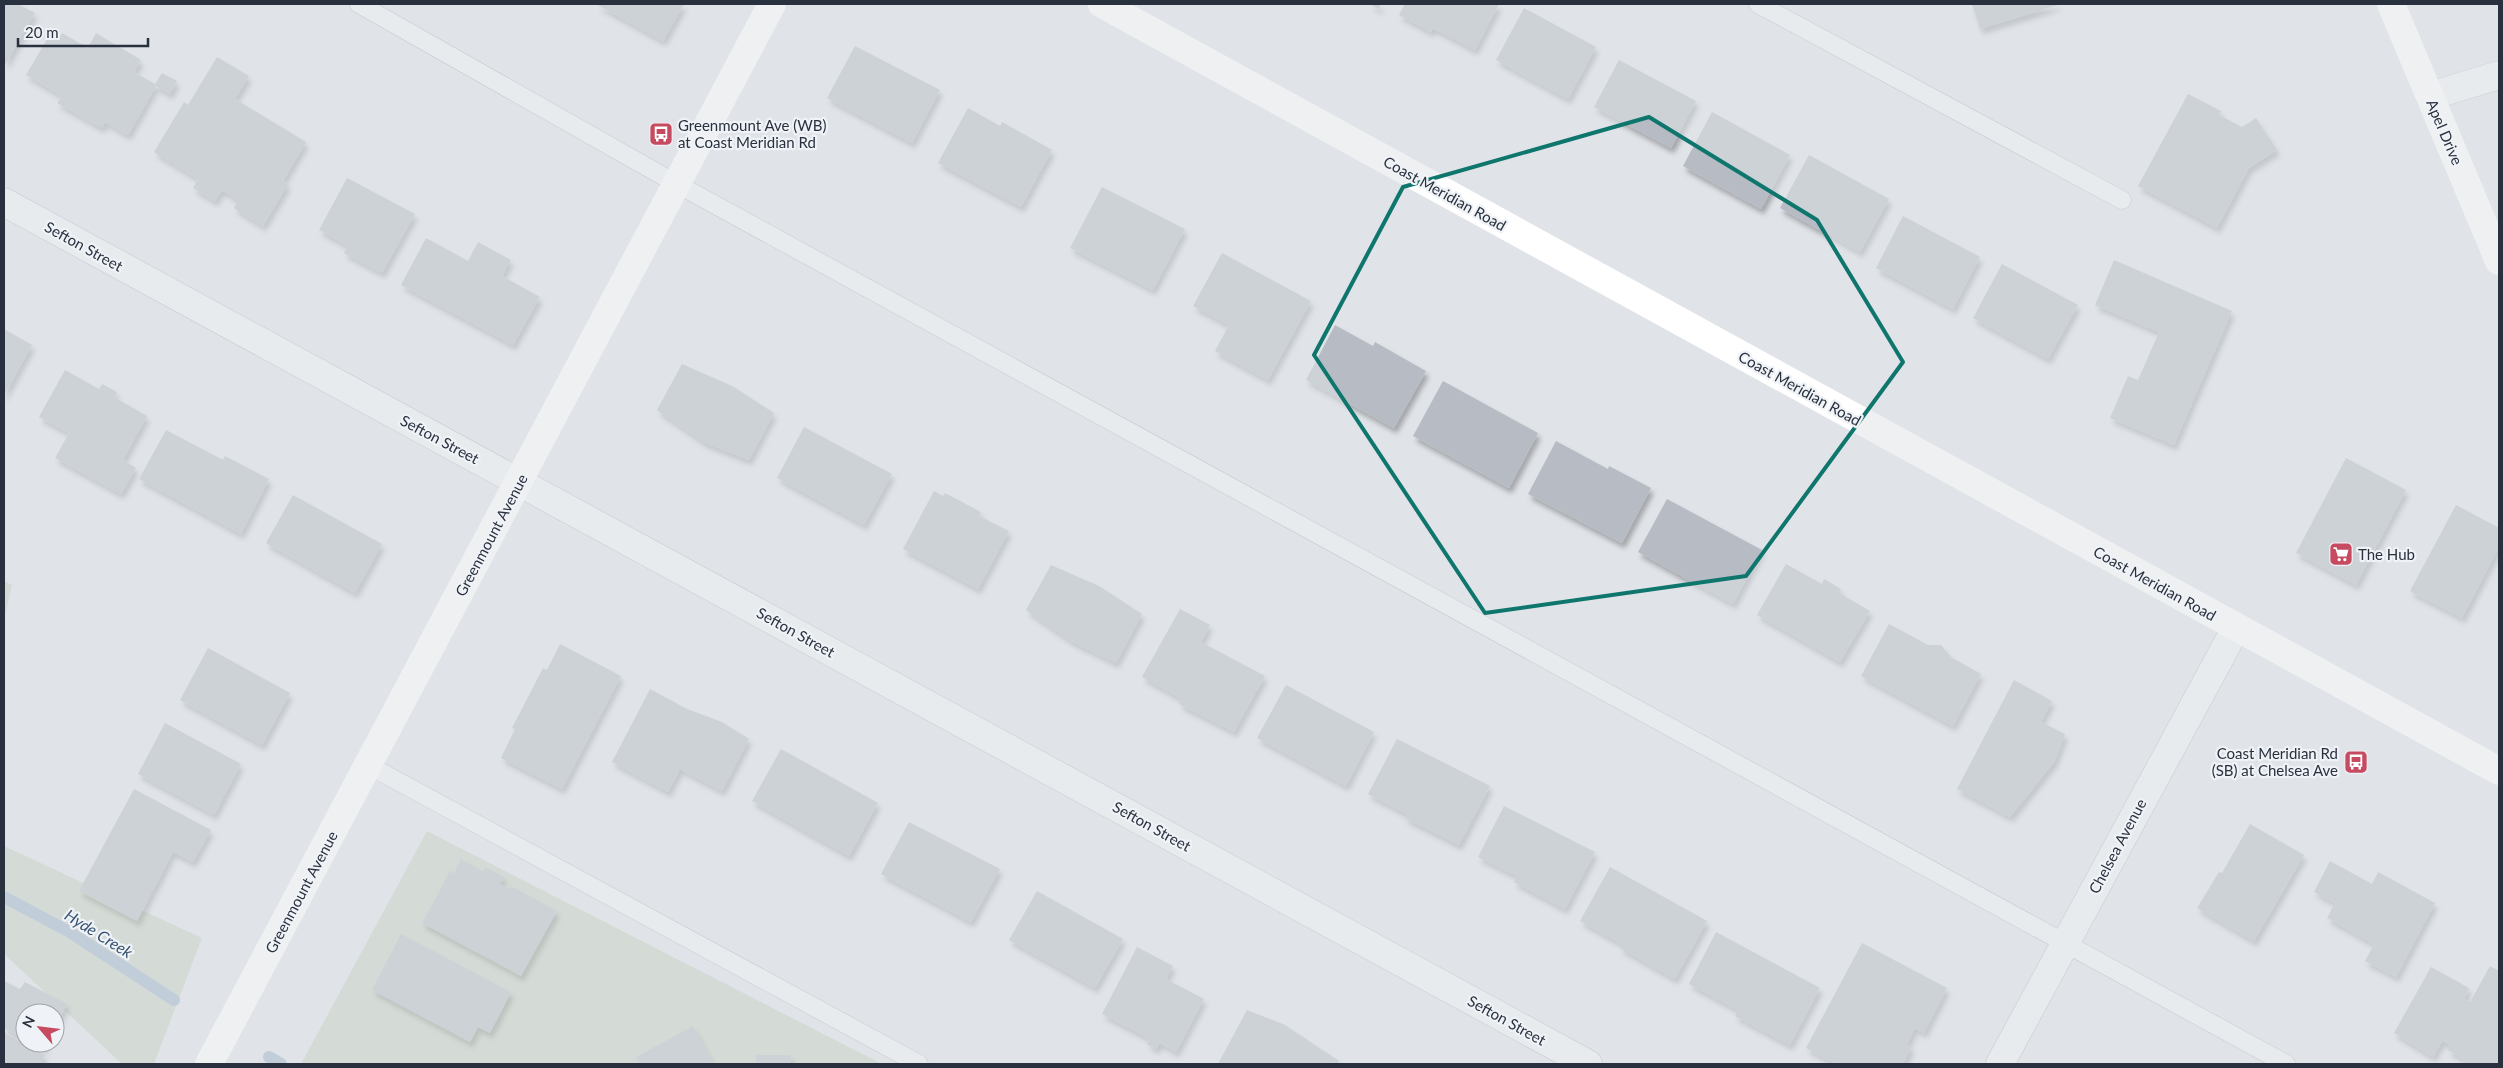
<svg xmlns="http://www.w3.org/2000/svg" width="2503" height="1068" viewBox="0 0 2503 1068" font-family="Lato,sans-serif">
	<defs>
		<filter id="shadow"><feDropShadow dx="3" dy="5.5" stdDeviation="2.5" flood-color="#0004"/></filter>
	</defs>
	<rect width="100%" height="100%" fill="#e0e3e8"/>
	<g fill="#c6d1c1">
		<polygon points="4,581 12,585 4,621"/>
		<polygon points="427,831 882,1064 301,1064"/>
		<polygon points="4,846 202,938 154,1064 122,1064 4,954"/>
	</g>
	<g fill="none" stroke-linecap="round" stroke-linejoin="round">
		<g stroke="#9cb1c6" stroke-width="12">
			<polyline points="4,897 68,931 174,1000"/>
			<polyline points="269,1057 281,1064"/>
		</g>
	</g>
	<g fill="#b7bcc4" filter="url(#shadow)">
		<polygon points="4,4 18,4 35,13 5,65"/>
		<polygon points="596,4 684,4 663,41"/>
		<polygon points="1369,4 1381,4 1379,9"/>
		<polygon points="1405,4 1499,4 1475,50 1433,28 1431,32 1399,15"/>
		<polygon points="1972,4 2061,4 1980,29"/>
		<polygon points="1524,8 1596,47 1568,99 1496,60"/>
		<polygon points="62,33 88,48 96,33 141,60 134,72 155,84 162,73 177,81 170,94 156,86 128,135 105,122 102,128 57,103 62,96 26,75 50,34 59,39"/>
		<polygon points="855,46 940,90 912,143 827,98"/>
		<polygon points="217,57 249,76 235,99 306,142 283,181 288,184 263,226 234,208 238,200 222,190 215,201 193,188 198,179 154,152 184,102 188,105"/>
		<polygon points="1619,60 1696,101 1671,148 1594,107"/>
		<polygon points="2188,94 2221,111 2219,115 2242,127 2256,118 2277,150 2249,168 2217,228 2138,186"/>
		<polygon points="968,108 1000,126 1002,122 1052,150 1021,207 938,163"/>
		<polygon points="1712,112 1790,155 1761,209 1683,166"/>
		<polygon points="1809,155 1889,199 1860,252 1780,208"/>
		<polygon points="347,178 415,214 382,273 344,253 348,246 319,230"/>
		<polygon points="1102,187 1185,229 1153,290 1070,248"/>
		<polygon points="1903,216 1980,257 1953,309 1876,268"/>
		<polygon points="426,238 468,261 478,242 511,260 502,276 540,297 513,345 401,285"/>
		<polygon points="1222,253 1311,301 1268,380 1215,351 1229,325 1193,306"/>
		<polygon points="2114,260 2232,311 2174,445 2110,418 2128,376 2138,380 2159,332 2095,305"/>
		<polygon points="2002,264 2078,305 2048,359 1973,318"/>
		<polygon points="1335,325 1373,346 1375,342 1426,371 1394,428 1306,380"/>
		<polygon points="4,329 32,345 4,396"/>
		<polygon points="682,364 732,386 774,413 749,460 705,443 657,410"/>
		<polygon points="65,370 99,389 102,384 117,392 114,397 147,416 123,460 136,468 121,494 55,458 69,433 39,417"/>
		<polygon points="1443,381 1538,433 1509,488 1413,436"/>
		<polygon points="804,427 892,474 864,525 777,478"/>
		<polygon points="166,430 223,460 225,456 269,479 241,534 139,479"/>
		<polygon points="1556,441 1608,469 1609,466 1651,488 1622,543 1528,494"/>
		<polygon points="2346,458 2406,490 2356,585 2296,553"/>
		<polygon points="934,491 943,496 945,493 981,512 979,516 1009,531 978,589 903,549"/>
		<polygon points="293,495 382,544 355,593 266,543"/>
		<polygon points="1667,499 1762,550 1733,604 1638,552"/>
		<polygon points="2456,505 2499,528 2499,547 2462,618 2410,591"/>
		<polygon points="1786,564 1822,584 1824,579 1841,589 1839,593 1870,611 1840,662 1757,615"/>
		<polygon points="1051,565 1099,586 1142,614 1116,663 1071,641 1026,610"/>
		<polygon points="1180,609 1210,625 1201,642 1265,676 1234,732 1179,704 1182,699 1142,677"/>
		<polygon points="1889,624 1928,645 1941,645 1951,657 1981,674 1953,726 1861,676"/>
		<polygon points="560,644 621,676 562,789 501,758 515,729 512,728 543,668 547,670"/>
		<polygon points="208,648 290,693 262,745 180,700"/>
		<polygon points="2014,680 2052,701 2041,722 2065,734 2055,761 2010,817 1957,789"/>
		<polygon points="1286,685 1374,732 1346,786 1257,738"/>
		<polygon points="650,689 687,709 722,722 749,739 722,791 680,769 668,792 612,762"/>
		<polygon points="165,723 241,764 214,815 138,774"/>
		<polygon points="1397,739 1490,786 1459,845 1405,818 1407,814 1368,794"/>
		<polygon points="781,749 878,803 849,856 752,801"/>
		<polygon points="134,789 211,830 193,862 173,852 137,921 79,891"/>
		<polygon points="1504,806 1595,852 1565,909 1514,882 1517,876 1478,857"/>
		<polygon points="909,822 1000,869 971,922 881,874"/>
		<polygon points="2250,824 2304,855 2254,941 2197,908 2219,872 2222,873"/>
		<polygon points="461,859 483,871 485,867 504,877 500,884 510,889 511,886 557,911 521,976 422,923 450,871 454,873"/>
		<polygon points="2330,861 2372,884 2378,872 2435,903 2396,977 2365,961 2374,944 2327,918 2335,903 2314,892"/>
		<polygon points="1610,867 1707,921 1675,979 1620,948 1622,944 1580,921"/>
		<polygon points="1037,891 1123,939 1095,988 1009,940"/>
		<polygon points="1716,932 1820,988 1790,1045 1735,1016 1738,1010 1689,984"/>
		<polygon points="401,934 511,992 490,1033 478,1027 470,1042 372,990"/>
		<polygon points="1862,943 1947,988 1924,1033 1915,1028 1907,1045 1912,1047 1903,1064 1836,1064 1806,1048"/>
		<polygon points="1137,947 1173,966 1166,979 1204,999 1176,1052 1160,1043 1156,1049 1147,1044 1150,1039 1102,1014"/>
		<polygon points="2490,966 2499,971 2498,1064 2462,1064 2465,1060 2448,1050 2451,1045 2442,1041 2433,1057 2394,1033 2431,967 2469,988 2464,999 2470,1002"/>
		<polygon points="4,981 20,989 25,982 67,1004 55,1027 55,1013 25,1013 25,1040 4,1028"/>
		<polygon points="1247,1010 1285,1025 1339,1061 1337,1064 1218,1064"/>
		<polygon points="693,1026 713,1064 640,1064 636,1057"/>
		<polygon points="5,1033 45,1055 40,1064 4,1064"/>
		<polygon points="32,1043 47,1043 43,1049"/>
		<rect x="756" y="1055" width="35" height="9"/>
	</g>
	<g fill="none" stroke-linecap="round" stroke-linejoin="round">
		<g stroke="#a5aab2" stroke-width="19">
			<g id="lane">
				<polyline points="359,4 677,184 2286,1064"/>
				<polyline points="1758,4 2122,200"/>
				<polyline points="368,765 919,1064"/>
			</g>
		</g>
		<g stroke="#a5aab2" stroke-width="29">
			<g id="street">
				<polyline points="2430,96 2499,75"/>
				<polyline points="4,202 1588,1064"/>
				<polyline points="2000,1064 2236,628"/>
			</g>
		</g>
		<use href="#lane" stroke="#f2f4f6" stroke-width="18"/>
		<use href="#street" stroke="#f2f4f6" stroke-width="28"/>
		<g stroke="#fff" stroke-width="28">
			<polyline points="1102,4 2499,771"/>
			<polyline points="2391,4 2499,261"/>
			<polyline points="209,1064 772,4"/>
		</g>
	</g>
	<path d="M0 0H2503V1068H0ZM1649 117 1817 220 1903 362 1746 576 1485 613 1314 355 1403 187Z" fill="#e0e3e8" fill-opacity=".55" fill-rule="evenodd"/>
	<path fill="none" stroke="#0f766e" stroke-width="4" stroke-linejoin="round" d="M1649 117 1817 220 1903 362 1746 576 1485 613 1314 355 1403 187Z"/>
	<defs>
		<g id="bus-square" transform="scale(1.25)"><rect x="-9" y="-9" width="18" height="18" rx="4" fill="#c74b60" stroke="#eff2f6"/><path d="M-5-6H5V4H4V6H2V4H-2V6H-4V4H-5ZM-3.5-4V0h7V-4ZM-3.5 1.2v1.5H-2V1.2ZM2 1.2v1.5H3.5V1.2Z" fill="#fff"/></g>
		<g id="supermarket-square" transform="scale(1.25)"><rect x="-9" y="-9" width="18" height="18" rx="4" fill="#c74b60" stroke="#eff2f6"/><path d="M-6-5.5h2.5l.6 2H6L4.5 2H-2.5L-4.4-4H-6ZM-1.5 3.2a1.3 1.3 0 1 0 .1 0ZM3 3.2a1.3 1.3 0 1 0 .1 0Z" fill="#fff"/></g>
	</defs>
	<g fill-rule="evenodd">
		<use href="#bus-square" x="661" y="134"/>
		<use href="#supermarket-square" x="2341" y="554"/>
		<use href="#bus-square" x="2356" y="762"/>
	</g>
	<g text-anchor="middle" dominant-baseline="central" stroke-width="4.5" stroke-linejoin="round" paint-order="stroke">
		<g font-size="15" fill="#29313e" stroke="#eff2f6" text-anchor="start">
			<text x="678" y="125">Greenmount Ave (WB)<tspan x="678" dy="17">at Coast Meridian Rd</tspan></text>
			<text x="2358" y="554">The Hub</text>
			<text x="2338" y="753" text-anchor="end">Coast Meridian Rd<tspan x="2338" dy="17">(SB) at Chelsea Ave</tspan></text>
		</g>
		<g font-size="15" fill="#29313e" stroke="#eff2f6">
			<text transform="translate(2445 132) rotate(67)">Apel Drive</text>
			<text transform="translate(1445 193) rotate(29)">Coast Meridian Road</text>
			<text transform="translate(84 246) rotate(29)">Sefton Street</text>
			<text transform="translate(1800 388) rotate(29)">Coast Meridian Road</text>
			<text transform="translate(440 439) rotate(28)">Sefton Street</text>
			<text transform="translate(491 535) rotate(-62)">Greenmount Avenue</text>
			<text transform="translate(2155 583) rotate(29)">Coast Meridian Road</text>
			<text transform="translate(796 632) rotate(29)">Sefton Street</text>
			<text transform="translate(1152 826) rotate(29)">Sefton Street</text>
			<text transform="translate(2117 846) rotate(-62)">Chelsea Avenue</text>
			<text transform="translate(301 892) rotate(-62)">Greenmount Avenue</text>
			<text transform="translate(1507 1020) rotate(29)">Sefton Street</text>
		</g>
		<g font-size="16" font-style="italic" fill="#365170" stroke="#eff2f6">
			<text transform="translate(99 933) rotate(32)">Hyde Creek</text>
		</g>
	</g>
	<rect width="2503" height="1068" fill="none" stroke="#29313e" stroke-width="10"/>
	<g transform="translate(40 1028) rotate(298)"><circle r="24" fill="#eff2f6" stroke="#a0a5ac"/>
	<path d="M0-4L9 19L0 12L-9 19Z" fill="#c74b60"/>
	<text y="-8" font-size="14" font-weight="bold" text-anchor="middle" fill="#29313e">N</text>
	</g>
	<path d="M18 38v8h130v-8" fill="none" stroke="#29313e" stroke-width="2.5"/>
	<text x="25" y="38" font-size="15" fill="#29313e" stroke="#eff2f6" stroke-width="4" paint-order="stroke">20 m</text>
</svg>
